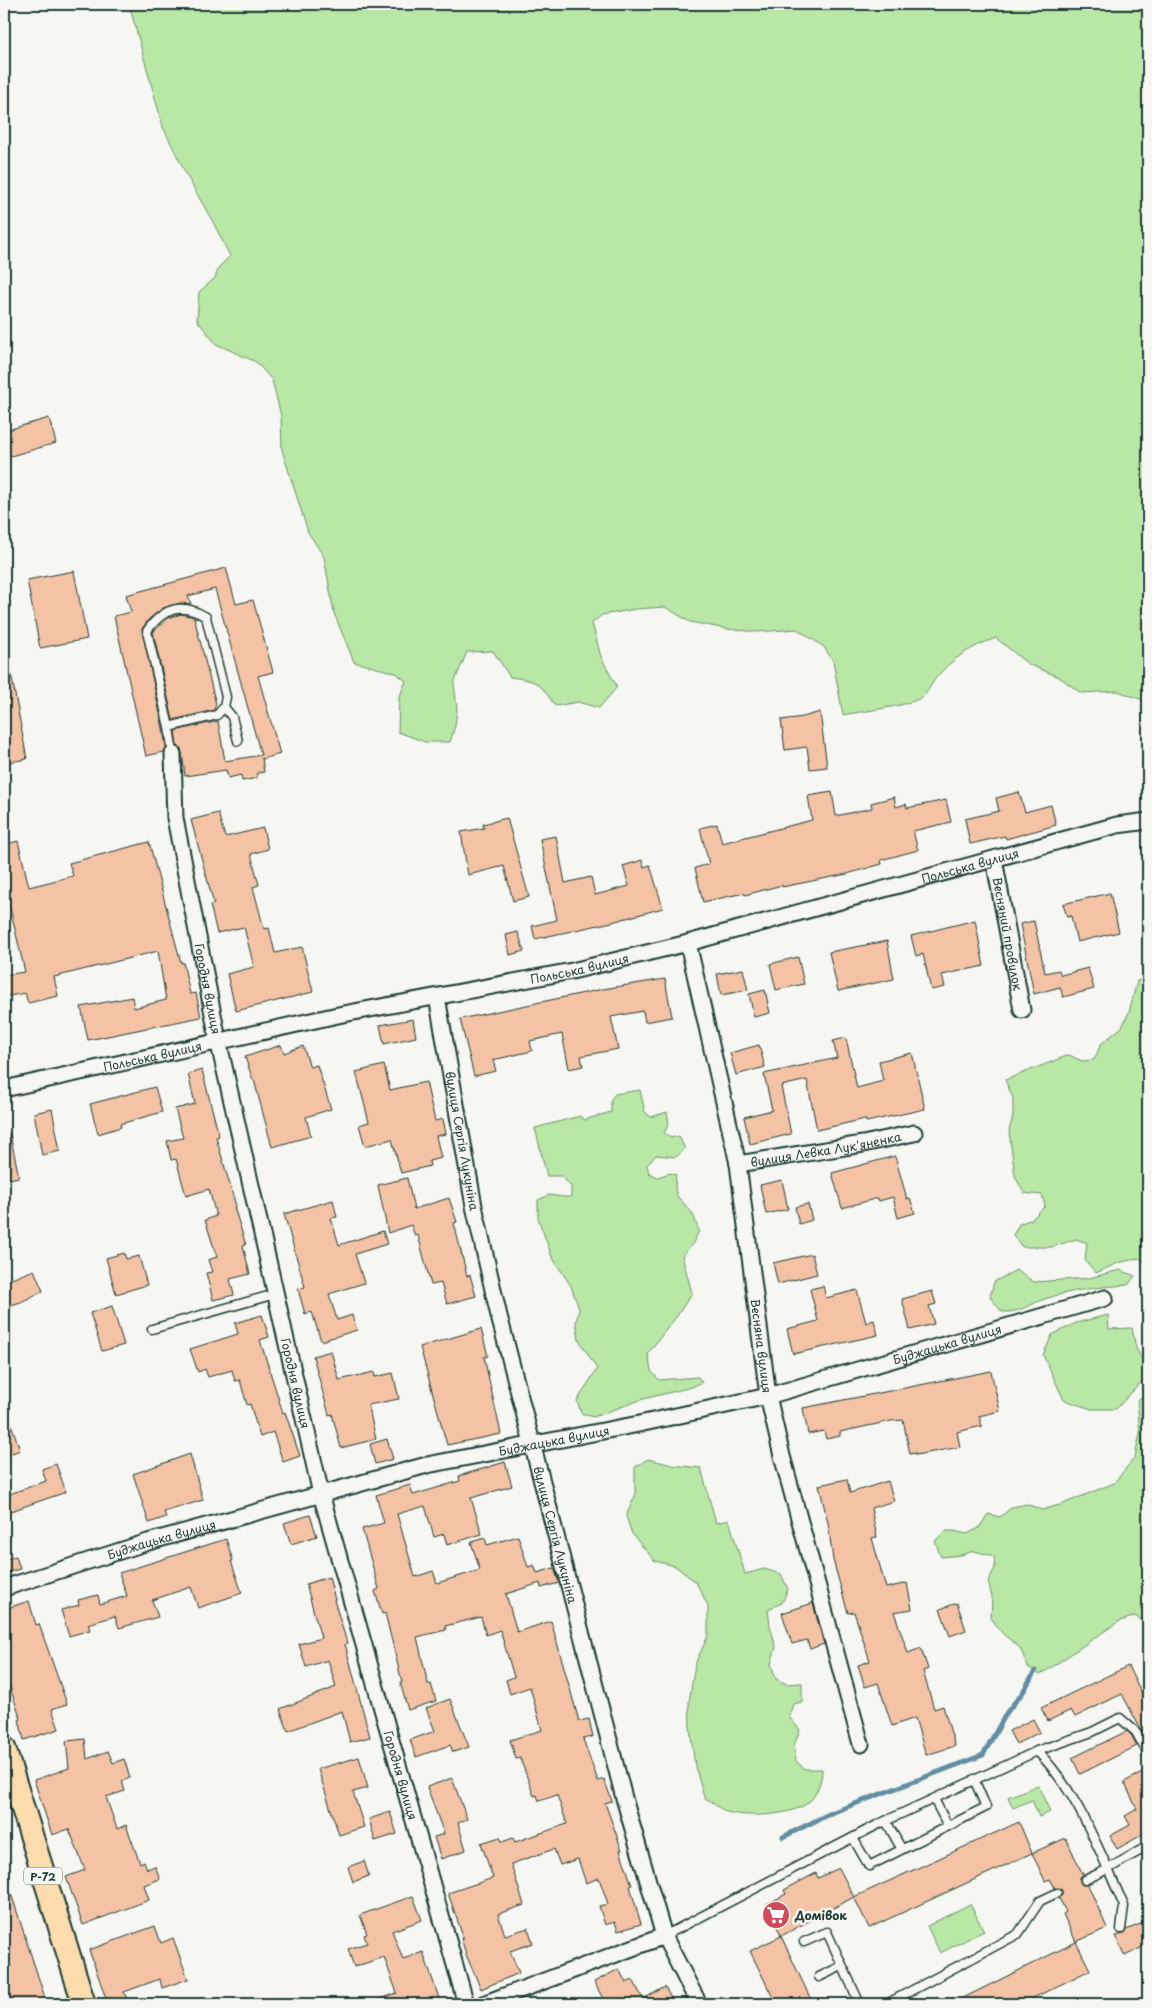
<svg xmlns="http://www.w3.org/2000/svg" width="1152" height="2008" viewBox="0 0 1152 2008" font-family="'Playpen Sans',sans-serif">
	<rect width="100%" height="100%" fill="#f6f6f2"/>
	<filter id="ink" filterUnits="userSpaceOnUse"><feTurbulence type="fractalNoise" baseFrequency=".02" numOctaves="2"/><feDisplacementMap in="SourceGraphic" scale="10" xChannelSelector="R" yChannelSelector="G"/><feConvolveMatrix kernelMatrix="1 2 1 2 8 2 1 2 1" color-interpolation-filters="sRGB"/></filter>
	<g filter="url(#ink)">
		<g fill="#b9e7a5" stroke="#6c926c">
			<path d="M129 4H1148V706L1140 699 1118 691 1081 693 1059 677 1028 664 996 638C971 647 952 658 936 678 931 684 928 693 922 697 907 707 862 711 843 715L833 661 824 647 797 629 757 632 727 629 690 622 665 607 636 609 602 615 592 623 601 657 617 687 599 708 578 702 555 706C539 682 539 681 510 677L493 651 467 652 454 683 457 709 455 726 450 742H425L398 732 399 698 406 681 396 673 354 662 334 613 324 557 308 532 282 450 281 416 272 380 256 362 216 344 197 320 199 292 215 278 219 267 230 256 213 222 188 178 163 127Z"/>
			<polygon points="1148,978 1148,1265 1139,1258 1118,1263 1096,1273 1085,1260 1087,1243 1076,1239 1052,1247 1022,1247 1013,1235 1019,1224 1032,1219 1045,1206 1042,1195 1024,1193 1015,1176 1009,1131 1013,1116 1013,1098 1005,1080 1069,1055 1082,1061 1094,1060 1101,1044 1122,1027 1129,1012 1137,981"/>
			<path d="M640 1090 645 1112 651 1117 667 1112 669 1124 664 1133 671 1138 679 1136 685 1149 676 1157 656 1155 647 1165 649 1173 658 1177 670 1173 676 1175C673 1201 679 1195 692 1213 695 1218 697 1226 699 1231L693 1243 682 1256 692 1293 677 1316 648 1353 651 1371 659 1380 698 1377 702 1382 692 1387 643 1399 593 1417 581 1413 577 1401 597 1369 579 1340 576 1322 579 1309 571 1286 552 1257 538 1218V1200L549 1195 563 1197H571V1187L562 1176H547L535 1128 580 1116 584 1120 611 1112V1099L615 1094Z"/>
			<path d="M1016 1270 1034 1282 1089 1278 1120 1270 1135 1276 1128 1285C1098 1287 1070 1290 1042 1300 1027 1306 1019 1313 1002 1312L990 1297 994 1282Z"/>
			<polygon points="1108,1315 1109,1329 1132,1328 1136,1348 1148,1371 1148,1375 1116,1409 1091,1409 1064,1400 1043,1355 1052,1335 1076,1323"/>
			<polygon points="1148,1393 1148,1624 1135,1616 1118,1622 1040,1675 1028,1667 1020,1648 1003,1634 991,1618 992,1597 988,1581 995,1568 994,1556 974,1551 961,1555 941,1557 935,1541 945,1531 954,1531 967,1534 979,1528 988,1514 1000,1517 1012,1507 1027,1504 1042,1510 1063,1504 1114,1483 1135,1457 1140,1433 1137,1400"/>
			<path d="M648 1459 672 1465 701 1468 716 1523 729 1520 745 1574 764 1569 781 1574 788 1589 782 1603 768 1609 770 1626 776 1647 771 1664 776 1679 787 1684 802 1683V1702L793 1704 789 1717 800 1730 794 1745 796 1761 805 1769H822C823 1778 816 1796 810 1801 795 1816 747 1818 727 1812 720 1809 711 1802 704 1797L695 1766 690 1728 689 1702 695 1664 708 1636V1606L696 1582 675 1566 655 1561 632 1534 626 1516 635 1496V1467Z"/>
			<polygon points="1038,1785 1050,1812 1039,1817 1032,1800 1013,1808 1008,1797"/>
			<polygon points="970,1904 984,1931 940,1953 927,1926"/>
		</g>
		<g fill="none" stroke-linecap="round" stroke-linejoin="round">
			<polyline stroke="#628da2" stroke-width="5" points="783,1837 831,1813 983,1755 1007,1712 1023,1692 1035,1671"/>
		</g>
		<g fill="#f4c2a4" stroke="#1f3d34">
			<polygon points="49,418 56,443 4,458 4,431"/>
			<polygon points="226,568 236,604 253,600 273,672 258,676 280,754 262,759 262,758 264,772 257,773 257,778 242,781 241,775 228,778 226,770 185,776 182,753 181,748 177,746 175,731 218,721 225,761 261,755 215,589 188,596 191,604 180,603 163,608 149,619 142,629 163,728 166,748 164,752 146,756 114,616 131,612 126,595"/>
			<polygon points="74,571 87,639 40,648 27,580"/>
			<polygon points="181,614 194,617 216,704 214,710 173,720 153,632 169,618"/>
			<polygon points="11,673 27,759 4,763 4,674"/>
			<polygon points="820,712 827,767 810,769 807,747 785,750 781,720 803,717"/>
			<polygon points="832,792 836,816 872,808 871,803 894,797 896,807 906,804 907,808 946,800 951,822 913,831 918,850 881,860 882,864 847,874 782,887 782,885 745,895 744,893 703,902 695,868 709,864 700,828 717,824 722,843 812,820 808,796"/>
			<polygon points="1019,792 1025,812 1051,805 1056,825 1006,839 1005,836 970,844 965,819 999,811 996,798"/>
			<polygon points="218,813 225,837 263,828 268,849 251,854 259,885 253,887 264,929 269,928 275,953 302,947 313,992 236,1011 227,974 254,967 244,927 217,933 210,905 214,904 191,820"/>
			<polygon points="507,818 529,897 513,901 504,866 468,875 461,832 484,828 483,824"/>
			<polygon points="556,836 565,883 591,877 595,895 629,886 623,866 642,860 644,867 650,865 663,908 612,922 535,939 532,926 557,920 540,839"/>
			<polygon points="18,841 29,887 73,876 69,863 149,842 181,963 183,962 190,994 196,993 201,1017 88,1040 81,1007 132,997 134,1008 166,1000 158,951 54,977 58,996 28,1003 25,993 4,997 4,975 25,972 4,883 4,845"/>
			<polygon points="1110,893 1119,932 1077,942 1071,916 1067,917 1063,904"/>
			<polygon points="975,920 984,966 942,975 945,987 931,990 923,954 916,956 911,936"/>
			<polygon points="1034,921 1045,973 1059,970 1061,975 1088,968 1094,989 1063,997 1060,987 1034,994 1020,924"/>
			<polygon points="518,932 524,951 510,955 506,935"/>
			<polygon points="887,941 894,979 838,991 829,952"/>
			<polygon points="798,957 804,984 776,990 770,964"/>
			<polygon points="743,969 748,990 721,995 717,974"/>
			<polygon points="665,979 672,1017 645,1022 643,1011 611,1017 618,1049 581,1056 583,1066 569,1069 562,1034 530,1041 532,1051 493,1060 496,1071 474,1076 460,1019 603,989"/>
			<polygon points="765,990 770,1013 754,1017 749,994"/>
			<polygon points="413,1019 416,1037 384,1044 380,1025"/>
			<polygon points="846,1038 857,1088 883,1081 879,1061 912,1053 925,1109 866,1122 865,1119 817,1130 807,1080 781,1086 791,1134 750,1144 744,1117 772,1110 764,1074 837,1058 833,1041"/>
			<polygon points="281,1045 284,1053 303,1046 310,1067 317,1065 331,1109 306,1117 311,1136 272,1147 254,1080 253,1080 245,1057"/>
			<polygon points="759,1045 765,1067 736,1075 730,1053"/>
			<polygon points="384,1065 390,1090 426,1082 435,1121 443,1119 446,1134 436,1136 441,1158 429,1161 430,1166 401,1173 392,1139 365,1146 359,1125 369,1122 356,1072"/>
			<polygon points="202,1070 219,1136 216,1137 236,1206 234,1207 246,1245 243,1246 250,1274 230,1279 234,1295 213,1300 206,1273 212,1272 208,1260 217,1257 205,1220 216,1216 209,1189 186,1196 176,1159 171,1160 167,1141 183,1138 175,1109 195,1104 188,1074"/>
			<polygon points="155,1087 162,1112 120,1124 121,1127 98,1134 90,1104"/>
			<polygon points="52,1109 60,1151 42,1155 34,1113"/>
			<polygon points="4,1134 10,1134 19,1177 4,1180"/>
			<polygon points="895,1156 907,1199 910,1198 915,1213 898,1218 893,1197 879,1201 878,1198 842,1208 832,1173"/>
			<polygon points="407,1178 414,1209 449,1198 457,1222 454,1223 467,1276 470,1275 476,1296 447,1304 441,1283 431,1285 418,1235 415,1236 411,1225 388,1233 378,1185"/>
			<polygon points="782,1180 788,1209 766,1214 760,1185"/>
			<polygon points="333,1200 337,1217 331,1218 339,1245 383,1231 387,1244 355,1254 364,1283 329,1294 337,1320 352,1315 357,1330 321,1341 312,1312 305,1314 298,1289 305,1287 284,1214"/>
			<polygon points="808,1204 812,1220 799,1224 795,1207"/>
			<polygon points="124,1253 126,1259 139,1256 147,1285 116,1294 106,1258"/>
			<polygon points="812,1254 817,1274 778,1284 773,1263"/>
			<polygon points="34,1270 43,1291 21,1302 4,1307 4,1282"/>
			<polygon points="823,1286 826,1298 857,1290 866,1323 874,1320 878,1335 793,1354 787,1329 818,1321 810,1289"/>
			<polygon points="932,1291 936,1304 929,1306 934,1324 910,1330 902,1299"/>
			<polygon points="112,1306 124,1345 102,1351 90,1313"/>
			<polygon points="262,1315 269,1337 260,1340 283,1413 285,1412 300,1456 283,1462 273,1432 260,1437 250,1404 247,1405 240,1380 235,1381 232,1370 208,1377 205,1369 198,1372 190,1349 238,1334 235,1323"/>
			<polygon points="481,1329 488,1356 484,1357 501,1434 447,1445 420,1347"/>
			<polygon points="331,1351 339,1380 374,1372 375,1377 393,1373 399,1399 368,1405 376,1439 341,1448 332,1414 329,1415 313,1356"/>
			<polygon points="991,1371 1000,1411 979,1416 982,1426 957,1432 960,1447 916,1455 916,1453 910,1454 903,1420 891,1421 840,1432 840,1436 826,1439 824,1431 808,1434 803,1408"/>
			<polygon points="4,1409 6,1409 20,1450 4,1456"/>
			<polygon points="387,1439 393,1459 375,1464 370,1444"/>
			<polygon points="190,1454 203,1500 164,1512 166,1517 149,1523 133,1474"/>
			<polygon points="505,1462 512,1486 471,1498 482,1534 447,1545 444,1534 434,1537 425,1506 397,1514 415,1577 433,1571 437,1583 480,1570 471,1542 485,1538 487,1545 518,1536 528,1567 534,1565 537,1573 554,1568 559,1583 541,1588 540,1583 506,1594 517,1632 551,1621 579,1721 589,1719 593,1737 583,1739 598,1781 604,1779 612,1801 605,1803 622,1850 620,1850 632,1885 630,1886 641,1924 618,1931 615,1922 605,1925 599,1906 608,1904 599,1878 586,1883 578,1859 560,1865 554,1849 511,1864 524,1905 498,1914 505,1935 528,1928 533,1943 510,1951 519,1973 481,1989 467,1957 461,1938 463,1937 448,1893 493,1878 481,1843 500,1837 502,1842 513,1838 515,1842 567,1824 557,1795 539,1801 537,1795 534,1796 520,1758 516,1759 510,1740 542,1730 530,1687 510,1694 506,1680 514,1677 500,1630 486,1635 481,1617 445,1626 446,1630 417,1637 428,1684 431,1684 436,1701 408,1710 400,1682 402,1682 385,1613 382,1614 375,1591 379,1589 362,1529 384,1523 376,1495 410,1485 413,1495 460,1481 459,1476"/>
			<polygon points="56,1464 66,1492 8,1512 4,1496 46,1481 42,1469"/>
			<polygon points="847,1479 850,1493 888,1481 894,1501 871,1508 877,1537 872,1538 886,1588 907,1583 912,1609 894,1612 908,1653 921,1648 928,1669 923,1671 934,1709 943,1706 955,1746 926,1755 915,1718 892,1726 878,1683 865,1687 858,1665 870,1661 854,1612 848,1613 833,1560 828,1523 819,1485"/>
			<polygon points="310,1515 317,1536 291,1544 284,1523"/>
			<polygon points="226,1539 233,1561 231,1561 242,1593 198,1608 191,1587 152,1600 158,1617 119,1628 115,1616 88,1624 90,1630 69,1636 61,1610 79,1605 78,1600 98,1595 100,1604 127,1596 119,1573"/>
			<polygon points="16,1556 20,1569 4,1573 4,1560"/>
			<polygon points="329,1577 335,1600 334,1600 347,1643 345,1644 370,1737 350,1742 342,1711 288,1731 280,1709 336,1687 328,1660 306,1667 299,1644 321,1638 306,1584"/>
			<polygon points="29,1601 36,1625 39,1624 67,1704 52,1709 59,1729 24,1740 19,1720 21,1719 4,1671 4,1609"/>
			<polygon points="813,1603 824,1644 810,1649 807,1640 792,1644 782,1613"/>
			<polygon points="957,1603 966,1630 950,1636 940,1609"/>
			<polygon points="1128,1666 1148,1707 1148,1743 1122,1694 1075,1717 1071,1710 1048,1721 1041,1708"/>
			<polygon points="450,1699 469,1747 453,1752 450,1745 416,1757 410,1740 435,1731 426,1708"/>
			<polygon points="1033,1719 1040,1732 1016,1744 1009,1731"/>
			<polygon points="1127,1731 1132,1736 1137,1746 1080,1774 1072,1758"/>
			<polygon points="85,1739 87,1759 108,1751 113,1763 124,1759 130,1778 122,1781 125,1791 106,1797 117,1829 126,1825 140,1863 144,1861 147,1869 155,1866 160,1879 144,1885 149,1900 83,1925 66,1877 85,1870 69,1829 52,1835 34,1780 69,1768 66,1741"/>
			<polygon points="359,1757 368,1788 353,1792 364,1827 339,1835 318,1769"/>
			<polygon points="1148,1770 1148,1834 1147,1832 1117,1849 1110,1836 1130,1825 1125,1816 1137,1809 1124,1782"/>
			<polygon points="452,1778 467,1819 458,1823 466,1850 441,1859 434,1837 444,1834 427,1787"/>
			<polygon points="390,1812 397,1834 375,1841 369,1819"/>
			<polygon points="1019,1822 1032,1853 869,1928 854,1897"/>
			<polygon points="1066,1838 1083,1875 1080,1877 1080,1882 1082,1885 1088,1885 1107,1928 1076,1942 1063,1914 1066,1912 1059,1898 1062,1894 1062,1890 1055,1888 1050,1879 1045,1881 1032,1853"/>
			<polygon points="364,1861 369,1876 353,1882 348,1867"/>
			<polygon points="839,1868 854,1897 781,1936 767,1904 786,1894 784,1890 816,1873 818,1878"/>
			<polygon points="4,1881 7,1881 47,2004 12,2004 4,1977 4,1963 9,1962 4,1946"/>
			<polygon points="413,1896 422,1920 392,1931 403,1959 423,1952 440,2001 432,2004 372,2004 372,2002 397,1993 384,1957 354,1967 348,1949 367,1943 364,1935 367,1934 360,1915"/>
			<polygon points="1148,1921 1148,1944 1125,1956 1115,1936 1124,1934 1126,1930"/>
			<polygon points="155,1926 161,1943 173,1938 188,1979 162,1988 160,1979 124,1992 129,2004 108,2004 89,1950"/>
			<polygon points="781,1936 813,2004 776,2004 750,1951"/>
			<polygon points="1076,1942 1090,1970 1021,2004 951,2004"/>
			<polygon points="619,1969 626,1983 633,1980 643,1999 665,1987 674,2004 606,2004 594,1982"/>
		</g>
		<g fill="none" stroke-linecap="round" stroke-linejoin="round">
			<g stroke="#1f3d34" stroke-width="11">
				<g id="service">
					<polyline points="224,707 232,717 238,741"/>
					<path d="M169 727 147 631C163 608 182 602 206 617L226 697 224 707 217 715 169 727 173 754"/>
					<polyline points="152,1329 275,1294"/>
					<polyline points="1037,1751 1092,1732 1120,1718 1136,1732 1148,1754"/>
					<polyline points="934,1799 948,1826"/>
					<polyline points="886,1821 901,1848"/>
					<polyline points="853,1838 869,1866 986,1807 974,1779"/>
					<polyline points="1121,1929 1124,1906 1108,1869 1148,1846"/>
					<path d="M664 1936 879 1824 1037 1751C1070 1784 1089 1827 1108 1869L1085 1880"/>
					<polyline points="804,1942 827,1932 860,2004"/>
					<polyline points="819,1977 842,1966"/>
					<polyline points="889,2004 890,2002 1018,1934 1040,1901 1057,1893"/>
				</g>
			</g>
			<g stroke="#1f3d34" stroke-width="19">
				<g id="minor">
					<path id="s1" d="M173 754 175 818 218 1040 321 1494 466 2004"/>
					<path id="s2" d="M994 859 1022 1010"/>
					<path id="s3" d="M688 943 738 1164 768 1396 782 1456 861 1744"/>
					<path id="s4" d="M437 997 474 1206 499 1316 579 1624 624 1798 664 1936 699 2004"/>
					<path id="s5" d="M4 1089 338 1015 572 971 688 943 1117 825 1148 821"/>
					<path id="s6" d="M738 1164 863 1144 914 1133"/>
					<path id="s7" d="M4 1588 148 1542 427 1465 639 1424 768 1396 1105 1298"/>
					<polyline points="483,2004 664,1936"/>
				</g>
			</g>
			<g stroke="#1f3d34" stroke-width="26">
				<polyline id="primary" points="4,1748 84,2004"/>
			</g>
			<use href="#service" stroke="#f6f6f2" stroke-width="8"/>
			<use href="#minor" stroke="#f6f6f2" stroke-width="15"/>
			<use href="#primary" stroke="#fcdcac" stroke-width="22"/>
		</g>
	</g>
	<defs>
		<g id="supermarket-disc" transform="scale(1.4375)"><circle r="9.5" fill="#d1495b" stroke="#f6f6f2"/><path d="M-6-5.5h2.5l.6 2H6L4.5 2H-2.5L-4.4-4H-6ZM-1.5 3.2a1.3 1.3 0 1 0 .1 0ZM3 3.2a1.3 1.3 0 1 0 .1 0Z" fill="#fff"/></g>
	</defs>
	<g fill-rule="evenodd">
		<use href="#supermarket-disc" x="776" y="1915"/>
	</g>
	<g text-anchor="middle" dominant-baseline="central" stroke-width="5" stroke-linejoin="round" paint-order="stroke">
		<rect fill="#f6f6f2" stroke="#60746d" stroke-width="1" x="24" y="1867.5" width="38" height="17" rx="4"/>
		<g font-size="11" font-weight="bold" fill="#1f3d34">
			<text x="43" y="1876">Р-72</text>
		</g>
		<g font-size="12" fill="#1f3d34" stroke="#f6f6f2">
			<text stroke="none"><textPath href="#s5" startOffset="992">Польська вулиця</textPath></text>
			<text stroke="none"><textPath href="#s2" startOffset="76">Весняний провулок</textPath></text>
			<text stroke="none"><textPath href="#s5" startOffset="588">Польська вулиця</textPath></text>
			<text stroke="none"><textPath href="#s1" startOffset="238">Городня вулиця</textPath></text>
			<text stroke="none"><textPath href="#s5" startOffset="152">Польська вулиця</textPath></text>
			<text stroke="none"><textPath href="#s4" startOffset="146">вулиця Сергія Лукуніна</textPath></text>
			<text stroke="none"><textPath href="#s6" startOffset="89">вулиця Левка Лук'яненка</textPath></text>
			<text stroke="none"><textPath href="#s7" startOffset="975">Буджацька вулиця</textPath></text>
			<text stroke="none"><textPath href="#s3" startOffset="410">Весняна вулиця</textPath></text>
			<text stroke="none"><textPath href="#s1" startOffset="642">Городня вулиця</textPath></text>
			<text stroke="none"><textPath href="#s7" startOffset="570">Буджацька вулиця</textPath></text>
			<text stroke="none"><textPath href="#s4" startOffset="551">вулиця Сергія Лукуніна</textPath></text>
			<text stroke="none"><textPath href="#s7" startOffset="165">Буджацька вулиця</textPath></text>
			<text stroke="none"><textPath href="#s1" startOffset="1048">Городня вулиця</textPath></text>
		</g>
		<g font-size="12" font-weight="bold" fill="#1f3d34" stroke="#f6f6f2" text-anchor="start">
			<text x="795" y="1915">Домівок</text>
		</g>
	</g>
	<rect width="1152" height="2008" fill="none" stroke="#f6f6f2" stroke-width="20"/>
	<rect x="10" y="10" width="1132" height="1988" fill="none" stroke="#1f3d34" stroke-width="2" filter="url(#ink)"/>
</svg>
